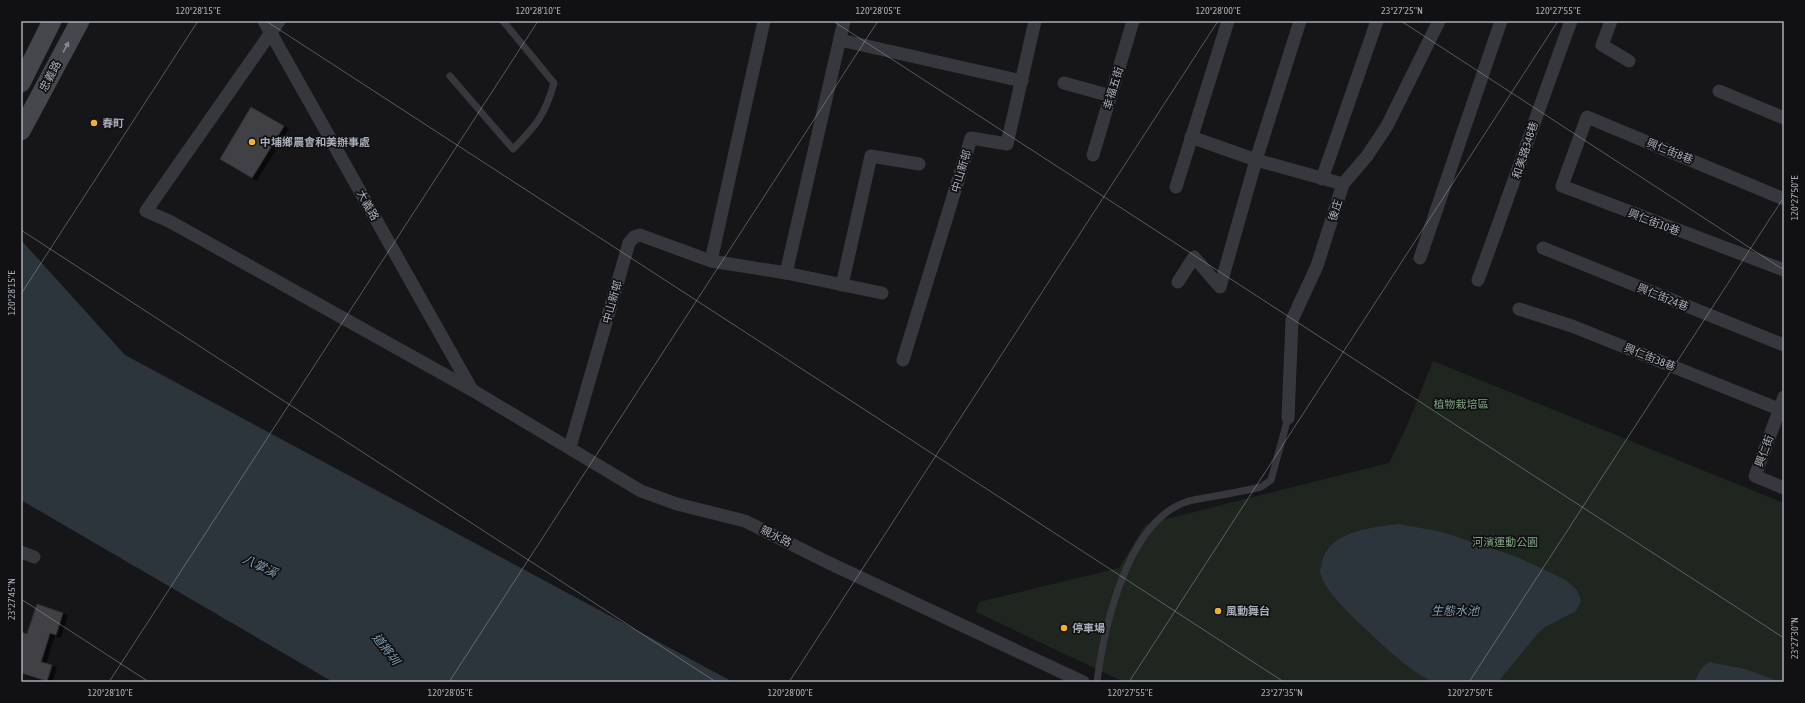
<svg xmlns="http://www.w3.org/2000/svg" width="1805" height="703" viewBox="0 0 1805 703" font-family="'Asap Condensed','Noto Sans TC',sans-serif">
	<defs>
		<filter id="shadow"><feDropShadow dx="4.5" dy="2.5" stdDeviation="0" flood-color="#0009"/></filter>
	</defs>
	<rect width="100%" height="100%" fill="#161618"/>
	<polygon fill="#1e261f" points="1433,361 1784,503 1784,682 1124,682 976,612 979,602 1119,568 1146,524 1389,463 1407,426"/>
	<g fill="#2c353c">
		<polygon points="21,240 125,355 733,682 333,682 21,500"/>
		<path d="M1399 524 1442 532 1517 557 1566 580 1577 590 1581 601 1576 611 1545 627 1538 633 1498 682C1487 682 1437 684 1431 681 1409 670 1389 651 1371 634 1357 621 1322 590 1320 571 1320 568 1322 564 1322 562 1329 531 1373 527 1399 524Z"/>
		<path d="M1709 662 1745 669 1781 682H1695C1698 673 1701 667 1709 662Z"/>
	</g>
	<g fill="#404145" stroke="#303034" filter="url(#shadow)">
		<polygon points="251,107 284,126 252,178 220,159"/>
		<polygon points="37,604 63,613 56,635 50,633 41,662 52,665 47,681 21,673 21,632 27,634"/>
	</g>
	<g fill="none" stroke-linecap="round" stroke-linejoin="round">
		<g stroke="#37383d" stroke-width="7">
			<path d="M450 76 513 149C536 126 545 115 554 83L503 21"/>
			<path d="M1097 682C1104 627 1127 522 1186 502 1193 499 1202 499 1210 497 1227 494 1244 491 1261 487L1271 480 1288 418"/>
		</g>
		<g stroke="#37383d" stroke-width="13">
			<polyline points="264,21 472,390"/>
			<polyline points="279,21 146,211 169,221 472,390 641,491 677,504 745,521 827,562 1083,682"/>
			<polyline points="1611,21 1602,45 1629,61"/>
			<polyline points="840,40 1022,81"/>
			<polyline points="1064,83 1111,96"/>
			<polyline points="1719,91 1784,118"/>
			<polyline points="1191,137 1256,160 1343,184"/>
			<polyline points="1093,155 1133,21"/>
			<polyline points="1322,179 1377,21"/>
			<polyline points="1176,187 1228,21"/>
			<polyline points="1784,199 1587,117 1562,186 1784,270"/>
			<polyline points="1543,248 1784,345"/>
			<polyline points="1420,258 1501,21"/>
			<polyline points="711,261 764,21"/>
			<polyline points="786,273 844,21"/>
			<path d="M1478 280C1510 194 1539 107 1571 21"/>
			<polyline points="1178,282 1194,257 1220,287 1256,160 1300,21"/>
			<polyline points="842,285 871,156 919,164"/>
			<polyline points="1519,309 1572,326 1784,411"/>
			<polyline points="903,360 971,138 1007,144 1035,21"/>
			<polyline points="1784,397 1755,476 1784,488"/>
			<polyline points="1288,418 1292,320 1317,266 1343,184 1367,156 1387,126 1439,21"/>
			<polyline points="570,447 629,243 634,237 640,235 711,261 786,273 882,293"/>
			<polyline points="21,552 34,557"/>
		</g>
		<g stroke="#45474d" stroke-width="19">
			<polyline points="21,83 52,21"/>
			<polyline points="21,131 80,21"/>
		</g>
	</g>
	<defs><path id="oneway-solid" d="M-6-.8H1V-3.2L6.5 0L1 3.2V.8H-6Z"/></defs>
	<use fill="#858993" href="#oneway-solid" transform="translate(66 47) rotate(-62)"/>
	<path fill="none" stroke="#a8adb8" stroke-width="1" stroke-opacity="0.45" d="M266 21 1284 682M833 21 1784 638M1401 21 1784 270M21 230 716 682M21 294 198 21M21 599 149 682M109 682 538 21M449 682 878 21M789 682 1218 21M1129 682 1558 21M1469 682 1784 197"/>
	<g fill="#f2b134" stroke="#111113" stroke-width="1.5">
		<circle cx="94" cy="123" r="4"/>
		<circle cx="252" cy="142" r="4"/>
		<circle cx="1218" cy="611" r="4"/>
		<circle cx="1064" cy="628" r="4"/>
	</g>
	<g text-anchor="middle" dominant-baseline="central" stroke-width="3.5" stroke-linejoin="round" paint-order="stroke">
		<g font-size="11" fill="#a8adb8" stroke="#111113">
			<text transform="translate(50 76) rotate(-62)">忠義路</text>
			<text transform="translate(1113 88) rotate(-73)">幸福五街</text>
			<text transform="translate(1525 150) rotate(-72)">和美路348巷</text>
			<text transform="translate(1670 151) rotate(22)">興仁街8巷</text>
			<text transform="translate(961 171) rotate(-73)">中山新邨</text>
			<text transform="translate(368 205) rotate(61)">大義路</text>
			<text transform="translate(1335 210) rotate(-72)">後庄</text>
			<text transform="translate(1654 222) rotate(21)">興仁街10巷</text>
			<text transform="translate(1663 297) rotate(22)">興仁街24巷</text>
			<text transform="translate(612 302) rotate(-74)">中山新邨</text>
			<text transform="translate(1650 357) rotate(22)">興仁街38巷</text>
			<text transform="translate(1764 451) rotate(-70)">興仁街</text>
			<text transform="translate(776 536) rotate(26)">親水路</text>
		</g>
		<g font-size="11" font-weight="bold" fill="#a8adb8" stroke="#111113" text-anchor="start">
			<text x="102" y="123">春町</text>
			<text x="260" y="142">中埔鄉農會和美辦事處</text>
			<text x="1226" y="611">風動舞台</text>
			<text x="1072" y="628">停車場</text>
		</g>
		<g font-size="11" fill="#7fa381" stroke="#111113">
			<text x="1461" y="404">植物栽培區</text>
			<text x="1505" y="542">河濱運動公園</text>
		</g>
		<g font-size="12" font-style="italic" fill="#7f9bb3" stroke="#111113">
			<text transform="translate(260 566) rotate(26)">八掌溪</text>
			<text x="1455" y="611">生態水池</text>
			<text transform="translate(386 649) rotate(52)">道將圳</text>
		</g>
	</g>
	<rect width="1805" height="703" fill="none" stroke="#111113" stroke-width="44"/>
	<rect x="22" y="22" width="1761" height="659" fill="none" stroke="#a8adb8" stroke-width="1.5"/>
	<g font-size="10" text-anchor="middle" fill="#a8adb8">
		<text x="198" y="14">120°28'15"E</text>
		<text x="538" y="14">120°28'10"E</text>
		<text x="878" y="14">120°28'05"E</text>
		<text x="1218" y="14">120°28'00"E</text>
		<text x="1402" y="14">23°27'25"N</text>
		<text x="1558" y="14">120°27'55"E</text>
		<text transform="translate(1794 198) rotate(-90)" y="4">120°27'50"E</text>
		<text transform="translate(11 293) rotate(-90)" y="4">120°28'15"E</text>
		<text transform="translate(11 599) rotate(-90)" y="4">23°27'45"N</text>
		<text transform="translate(1794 638) rotate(-90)" y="4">23°27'30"N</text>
		<text x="110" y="696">120°28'10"E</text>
		<text x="450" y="696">120°28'05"E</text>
		<text x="790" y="696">120°28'00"E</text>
		<text x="1130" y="696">120°27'55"E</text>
		<text x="1282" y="696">23°27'35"N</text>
		<text x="1470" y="696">120°27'50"E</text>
	</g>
</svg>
